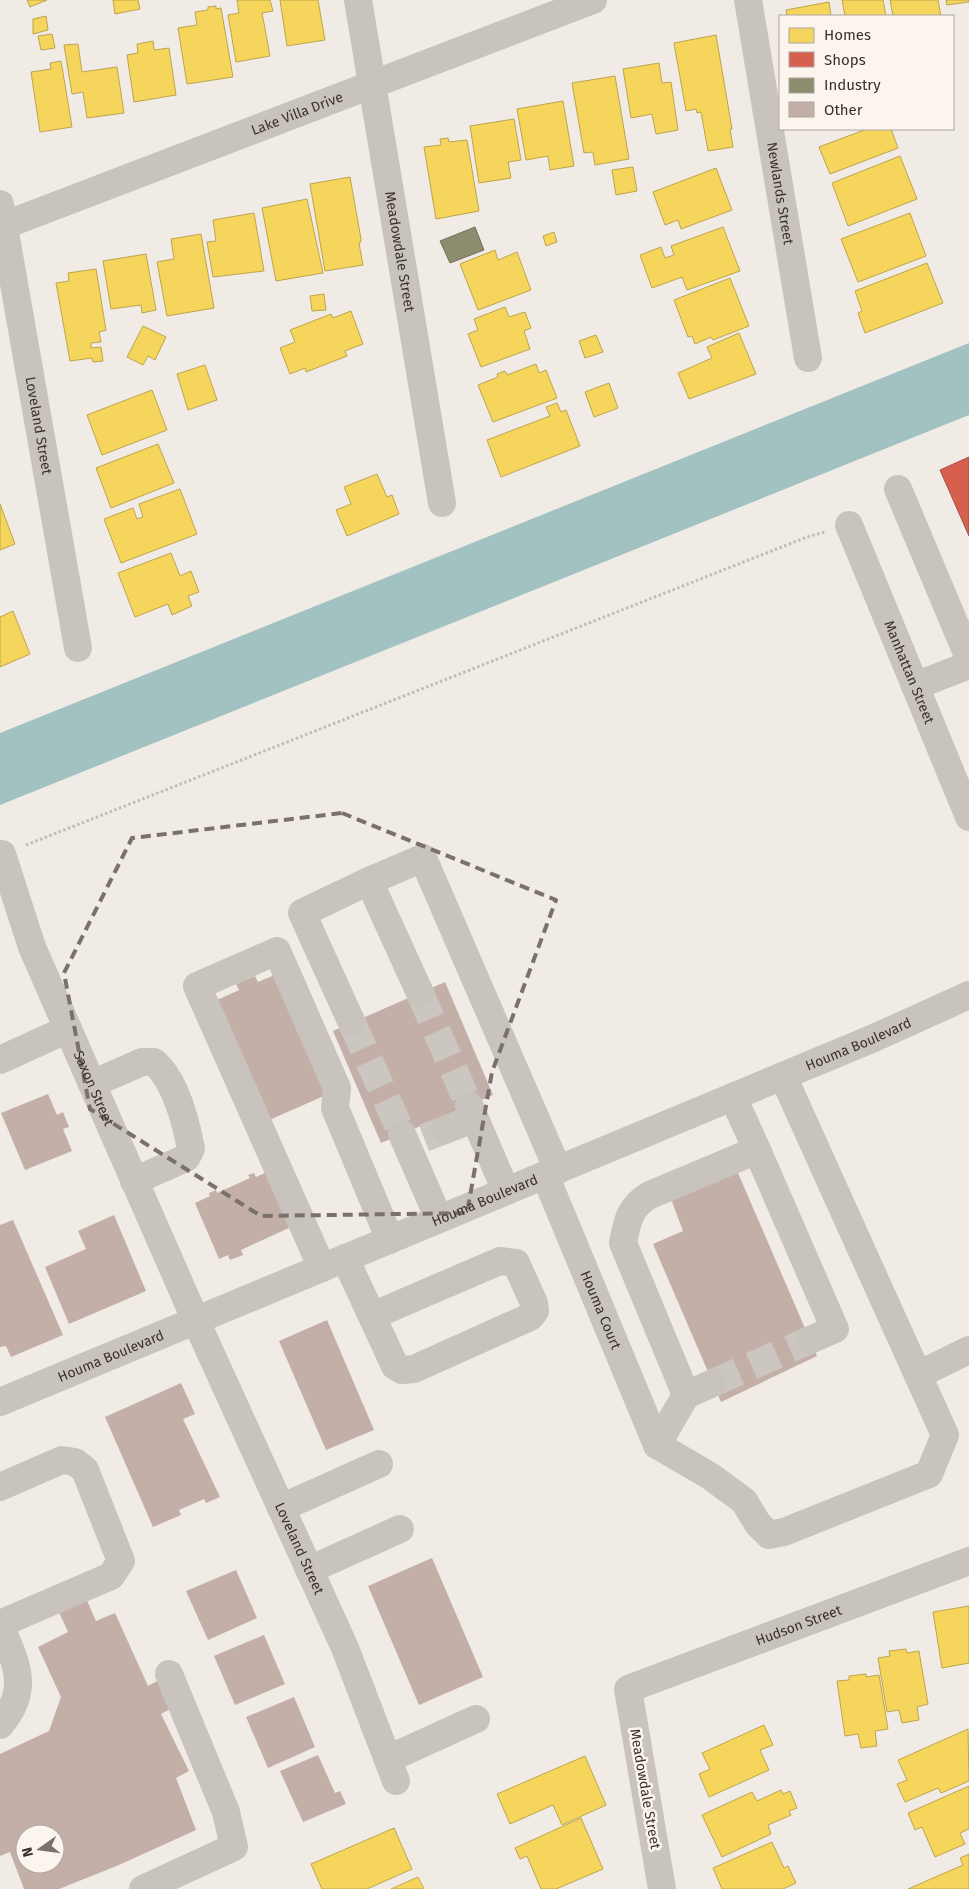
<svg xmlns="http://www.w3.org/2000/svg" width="969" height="1889" viewBox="0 0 969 1889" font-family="'Fira Sans',sans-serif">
	<rect width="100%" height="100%" fill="#f0ebe5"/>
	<polygon fill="#a1c2c1" points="969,343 969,415 0,805 0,733"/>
	<g fill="#f6d55c" stroke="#bea44d">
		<polygon points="27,0 47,0 30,7"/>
		<polygon points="113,0 138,0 140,9 115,14"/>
		<polygon points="237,0 270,0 273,11 262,13 270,56 236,62 228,15 239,13"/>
		<polygon points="280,0 318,0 325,40 287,46"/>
		<polygon points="842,0 883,0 886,16 845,16"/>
		<polygon points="890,0 938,0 941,16 893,16"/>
		<polygon points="946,0 969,0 969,2 947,5"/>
		<polygon points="829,2 831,16 787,16 786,10"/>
		<polygon points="216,6 216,9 221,8 233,77 187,84 178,28 197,25 195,12 208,10 208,7"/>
		<polygon points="46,16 48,30 33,34 33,19"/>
		<polygon points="52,34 55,48 41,50 38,36"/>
		<polygon points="716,35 732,129 730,129 733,147 708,151 701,112 697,113 696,109 686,111 674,43"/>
		<polygon points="153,41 154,50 169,48 176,95 134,102 127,55 138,53 137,44"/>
		<polygon points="78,44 82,72 117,67 124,113 87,118 83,92 72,94 64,45"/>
		<polygon points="61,61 72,127 40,132 31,72 51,69 50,63"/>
		<polygon points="659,63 662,83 671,82 678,130 656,134 652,114 631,118 623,69"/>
		<polygon points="615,76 629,159 595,165 593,152 584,153 572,83"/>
		<polygon points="563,101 574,166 550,170 548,156 526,160 517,109"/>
		<polygon points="514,119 521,160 508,162 511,178 479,183 470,126"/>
		<polygon points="867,129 891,129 898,148 830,174 819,147"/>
		<polygon points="448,138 449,142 467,140 479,211 436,219 424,147 441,145 440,139"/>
		<polygon points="900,156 917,199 848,226 832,183"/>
		<polygon points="633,167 637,191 616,195 612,170"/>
		<polygon points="716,168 732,210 681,229 678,220 665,225 653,192"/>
		<polygon points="350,177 361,239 361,242 359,243 363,265 325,271 310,184"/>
		<polygon points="307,199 323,273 276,281 262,208"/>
		<polygon points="254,213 264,271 213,277 207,242 216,241 213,220"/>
		<polygon points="910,213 926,256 858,282 841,239"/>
		<polygon points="723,227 740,271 687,290 682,277 652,288 640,255 661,247 665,258 674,255 671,246"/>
		<polygon points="554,232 557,242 546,246 543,236"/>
		<polygon points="201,234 214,308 167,316 157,262 174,259 171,239"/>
		<polygon points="495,250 498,260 517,252 531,290 478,310 460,264"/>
		<polygon points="146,254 156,310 142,313 141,305 111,309 103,261"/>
		<polygon points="927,263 943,303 865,333 858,313 862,311 855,291"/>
		<polygon points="96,269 106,330 99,332 101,342 91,343 91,348 101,347 103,361 93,362 92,358 70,361 56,283 69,281 68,273"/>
		<polygon points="730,278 749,326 713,340 711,337 695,344 692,336 688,337 674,300"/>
		<polygon points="324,294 326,310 312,311 310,296"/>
		<polygon points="505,307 509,317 525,312 531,328 524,331 530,349 481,367 468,334 478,330 474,319"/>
		<polygon points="351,311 363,344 345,351 347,356 306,372 305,368 290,374 280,348 295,342 290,330 331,314 333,318"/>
		<polygon points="143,326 166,337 155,360 148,356 143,365 127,357"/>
		<polygon points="739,333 756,374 689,399 678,373 712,358 707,347"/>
		<polygon points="596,335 603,352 585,358 579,341"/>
		<polygon points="536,364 539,373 546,370 557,398 493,422 478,385 498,377 497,374 505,371 507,375"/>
		<polygon points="205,365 217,400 188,410 177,374"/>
		<polygon points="609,383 618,408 594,417 585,392"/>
		<polygon points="152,390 167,430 102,455 87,415"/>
		<polygon points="557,403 561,412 566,410 580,446 501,477 487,440 550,416 546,407"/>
		<polygon points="158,444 174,483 111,508 96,468"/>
		<polygon points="377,474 387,497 392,495 399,514 347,536 336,510 351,504 344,487"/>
		<polygon points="180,489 197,534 121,563 104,519 133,508 137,519 143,517 139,504"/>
		<polygon points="0,504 15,544 0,550"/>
		<polygon points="171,553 180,576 191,571 199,592 188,596 192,606 172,615 168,604 135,617 118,573"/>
		<polygon points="13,611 30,654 0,667 0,617"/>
		<polygon points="969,1606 969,1663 942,1668 933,1612"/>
		<polygon points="906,1649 907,1653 919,1651 928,1704 917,1707 919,1720 902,1723 899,1710 887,1712 878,1658 890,1656 889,1651"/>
		<polygon points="866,1674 866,1677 879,1675 888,1729 875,1731 877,1746 861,1748 858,1734 845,1736 837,1681 849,1680 849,1676"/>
		<polygon points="764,1725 773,1745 760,1750 769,1770 709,1797 699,1774 710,1769 702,1753"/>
		<polygon points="968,1729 969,1781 941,1793 938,1788 905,1802 897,1784 907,1780 898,1760"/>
		<polygon points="585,1756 606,1805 562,1825 553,1805 510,1824 497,1794"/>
		<polygon points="969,1786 969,1829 960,1833 965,1844 935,1857 922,1827 915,1830 908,1813"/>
		<polygon points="781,1790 783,1794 790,1791 797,1808 789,1811 791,1815 768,1825 771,1834 722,1857 702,1815 752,1792 757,1801"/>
		<polygon points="581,1818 603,1869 556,1889 541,1889 527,1856 520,1859 515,1848"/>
		<polygon points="394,1828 412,1869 367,1889 322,1889 311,1864"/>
		<polygon points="772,1842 784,1868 788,1866 796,1883 783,1889 722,1889 713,1868"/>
		<polygon points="969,1854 969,1889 908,1889 963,1865 960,1858"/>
		<polygon points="418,1877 424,1889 391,1889"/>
	</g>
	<polygon fill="#d6604d" stroke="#a85243" points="969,457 969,536 940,470"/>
	<polygon fill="#8c8c6e" stroke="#74705a" points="475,227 484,250 450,263 440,241"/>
	<g fill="#c3afa7" fill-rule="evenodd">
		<polygon points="282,972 333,1092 267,1121 215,1001 239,990 236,984 255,976 258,982"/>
		<polygon points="445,982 493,1095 381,1143 333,1031"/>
		<polygon points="48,1094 57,1115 63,1112 69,1127 63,1129 72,1151 25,1170 1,1113"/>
		<polygon points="267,1172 291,1227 241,1250 243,1255 230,1260 228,1255 219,1259 195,1203 210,1196 209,1193 216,1190 217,1193 250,1178 248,1175 254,1173 256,1177"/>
		<polygon points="738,1173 817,1356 721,1402 653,1244 683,1231 671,1199"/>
		<polygon points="114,1215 146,1291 69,1324 45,1267 86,1249 78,1231"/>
		<polygon points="13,1220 63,1335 11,1357 6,1346 0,1347 0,1225"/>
		<polygon points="327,1320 374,1430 326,1450 279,1341"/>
		<polygon points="181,1383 195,1414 183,1419 220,1497 206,1503 204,1499 179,1510 181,1515 153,1527 105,1417"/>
		<polygon points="432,1558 483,1677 419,1705 368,1586"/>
		<polygon points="236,1570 257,1618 208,1640 186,1591"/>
		<path d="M84 1594 96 1621 115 1613 148 1686 159 1680 170 1709 161 1714 189 1771 176 1778 196 1830 119 1865 59 1889H24L10 1852 0 1856V1754L49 1731 61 1697 38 1647 68 1632 57 1608ZM25 1834H55V1864H25Z"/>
		<polygon points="264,1635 285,1684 235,1705 214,1656"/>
		<polygon points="294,1697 315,1747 268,1768 246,1717"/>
		<polygon points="318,1755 335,1793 340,1791 346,1804 303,1822 280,1771"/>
	</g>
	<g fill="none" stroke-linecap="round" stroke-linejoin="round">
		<g stroke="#ccc6c0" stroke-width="28" stroke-dasharray="28 14" stroke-linecap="butt">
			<polyline points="420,993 469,1105"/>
			<polyline points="352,1023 402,1134"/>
			<polyline points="424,1138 445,1130"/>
			<polyline points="713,1383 810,1340"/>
		</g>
		<polyline stroke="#c2bbb6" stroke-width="3" stroke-dasharray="2.5 2.5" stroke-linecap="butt" points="26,845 807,537 825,532"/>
		<g stroke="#c9c3be" stroke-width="28">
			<path id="s1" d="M358 0 442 503"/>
			<path id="s2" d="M748 0 808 358"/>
			<path id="s3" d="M0 204 78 648"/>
			<path id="s4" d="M0 227 593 0"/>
			<polyline points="898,489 969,658"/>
			<path id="s5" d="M849 525 969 817"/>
			<polyline points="915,686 969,665"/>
			<path id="s6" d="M2 854 32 947 196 1321 345 1648 396 1781"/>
			<polyline points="369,881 423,858 558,1170"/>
			<polyline points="352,1023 302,913 369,881 420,993"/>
			<polyline points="0,1060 68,1029"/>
			<path d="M92 1084 142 1062H154C175 1080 186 1122 191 1149L186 1158 134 1181"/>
			<polyline points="469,1105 506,1191"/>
			<polyline points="445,1130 474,1119"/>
			<polyline points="402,1134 439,1219"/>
			<polyline points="757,1150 835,1329 810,1340"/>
			<path id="s7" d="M545 1175 657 1445"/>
			<polyline points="345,1258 395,1366 402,1370 414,1369 530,1317 535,1311 534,1303 516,1263 500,1261 372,1316"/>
			<polyline points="322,1268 197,986 277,951 337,1088 335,1108 390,1240"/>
			<polyline points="918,1375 969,1350"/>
			<polyline points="686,1395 713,1383"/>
			<path id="s8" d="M0 1402 874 1038 969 995"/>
			<polyline points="657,1445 710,1476 744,1501 758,1524 769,1535 784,1532 929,1474 945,1435 783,1076"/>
			<path d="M657 1445 686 1395 623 1243C627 1221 630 1206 650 1195L757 1150 733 1097"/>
			<polyline points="0,1487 62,1460 75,1462 85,1470 121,1561 111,1576 0,1624"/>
			<polyline points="281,1508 379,1464"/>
			<polyline points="309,1570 400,1529"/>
			<path d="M0 1625C16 1663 31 1689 0 1725"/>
			<polyline points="388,1759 476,1719"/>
			<polyline points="143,1889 234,1847 226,1812 169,1674"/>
			<path id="s9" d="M662 1889 628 1689 969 1561"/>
		</g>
	</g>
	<path fill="none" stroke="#7a716c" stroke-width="4" stroke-dasharray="10 6" stroke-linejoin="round" d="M342 813 556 900 492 1072 467 1213 261 1216 90 1109 64 973 132 838Z"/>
	<g text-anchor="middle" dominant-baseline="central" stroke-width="5" stroke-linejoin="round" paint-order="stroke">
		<g font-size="14" fill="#3b302b" stroke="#fbf5ee">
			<text stroke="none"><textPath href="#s4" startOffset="318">Lake Villa Drive</textPath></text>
			<text stroke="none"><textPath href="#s2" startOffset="196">Newlands Street</textPath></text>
			<text stroke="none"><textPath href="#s1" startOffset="255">Meadowdale Street</textPath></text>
			<text stroke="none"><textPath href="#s3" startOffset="225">Loveland Street</textPath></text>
			<text stroke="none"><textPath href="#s5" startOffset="159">Manhattan Street</textPath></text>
			<text stroke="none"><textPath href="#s8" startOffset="930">Houma Boulevard</textPath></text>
			<text stroke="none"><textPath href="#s6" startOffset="252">Saxon Street</textPath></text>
			<text stroke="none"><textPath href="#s8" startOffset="525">Houma Boulevard</textPath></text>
			<text stroke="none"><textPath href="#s7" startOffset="146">Houma Court</textPath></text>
			<text stroke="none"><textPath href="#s8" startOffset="120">Houma Boulevard</textPath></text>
			<text stroke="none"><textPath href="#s6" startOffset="756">Loveland Street</textPath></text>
			<text stroke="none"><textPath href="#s9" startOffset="385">Hudson Street</textPath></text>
			<text transform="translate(645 1789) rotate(80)">Meadowdale Street</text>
		</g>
	</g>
	<rect x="779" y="15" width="175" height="115" fill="#fbf5ee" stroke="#aea6a0"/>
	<rect x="789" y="28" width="25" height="15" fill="#f6d55c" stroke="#aea6a0"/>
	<text x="824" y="40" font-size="15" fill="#3b302b">Homes</text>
	<rect x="789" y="52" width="25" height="15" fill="#d6604d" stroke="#aea6a0"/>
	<text x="824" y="65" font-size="15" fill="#3b302b">Shops</text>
	<rect x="789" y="78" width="25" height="15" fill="#8c8c6e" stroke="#aea6a0"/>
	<text x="824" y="90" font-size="15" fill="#3b302b">Industry</text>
	<rect x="789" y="102" width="25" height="15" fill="#c3afa7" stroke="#aea6a0"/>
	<text x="824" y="115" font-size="15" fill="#3b302b">Other</text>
	<g transform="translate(40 1849) rotate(256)"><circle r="24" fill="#fbf5ee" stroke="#aea6a0"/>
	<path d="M0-4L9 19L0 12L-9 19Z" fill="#7a716c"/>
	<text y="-8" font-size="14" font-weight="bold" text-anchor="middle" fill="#3b302b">N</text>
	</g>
</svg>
